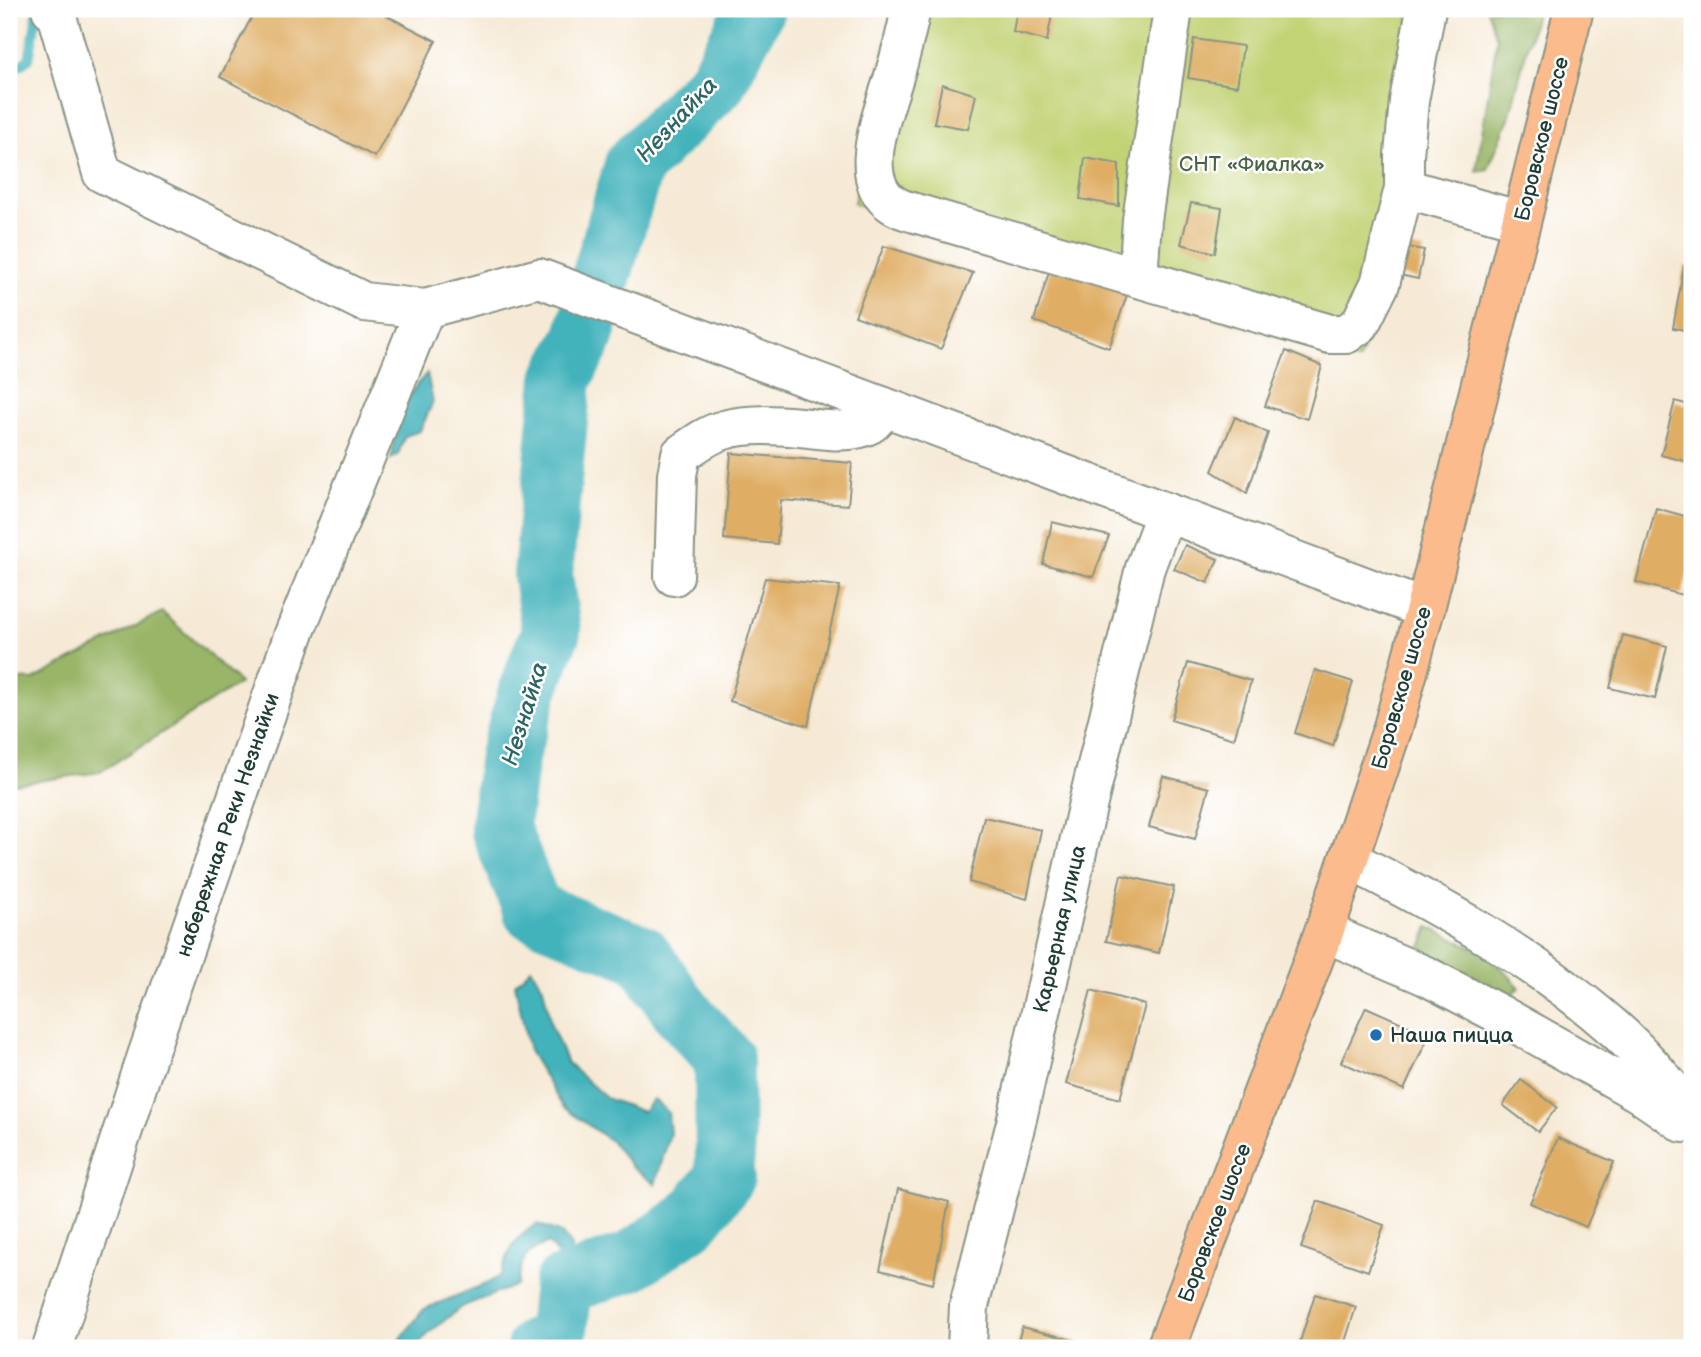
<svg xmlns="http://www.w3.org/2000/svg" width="1701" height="1357" viewBox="0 0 1701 1357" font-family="'Balsamiq Sans',sans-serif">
	<rect width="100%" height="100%" fill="#fff"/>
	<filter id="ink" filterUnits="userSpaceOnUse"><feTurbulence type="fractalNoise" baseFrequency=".0143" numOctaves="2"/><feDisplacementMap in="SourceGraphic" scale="14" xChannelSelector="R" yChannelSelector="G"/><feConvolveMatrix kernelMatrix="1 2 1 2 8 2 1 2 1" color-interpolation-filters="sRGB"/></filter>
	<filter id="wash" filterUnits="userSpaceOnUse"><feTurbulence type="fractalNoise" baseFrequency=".00686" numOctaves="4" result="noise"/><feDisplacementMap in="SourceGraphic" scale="28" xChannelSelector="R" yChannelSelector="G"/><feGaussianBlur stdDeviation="1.57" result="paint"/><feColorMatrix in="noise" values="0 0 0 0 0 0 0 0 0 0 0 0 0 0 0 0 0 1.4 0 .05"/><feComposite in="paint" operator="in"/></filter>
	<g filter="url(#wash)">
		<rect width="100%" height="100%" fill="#f6ead6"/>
		<polygon fill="#c2d376" stroke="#708855" stroke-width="2" points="893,9 1437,9 1380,308 1358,361 854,203"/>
		<g fill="#99b567" stroke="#5c794e" stroke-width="2">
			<polygon points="1487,9 1537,9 1509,118 1488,169 1476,171 1497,39"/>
			<polygon points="162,612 240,683 100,772 9,785 9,679 33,680"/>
			<path d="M1429 927C1462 942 1498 957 1519 988L1510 996 1442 962 1421 947Z"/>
		</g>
		<g fill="#42b2bb" stroke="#307878" stroke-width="2">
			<path d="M427 373 433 402 420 431 405 436 398 454 391 459C397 421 400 402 427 373Z"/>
			<polygon points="531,968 543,987 551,1025 567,1063 606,1098 643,1112 653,1099 668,1112 670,1134 655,1184 632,1167 612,1142 563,1107 529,1051 515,984"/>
			<path d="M537 1224 560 1232 571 1246 570 1265 561 1278H553L559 1256 548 1243C524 1252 521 1260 517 1285L461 1307 428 1334 416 1348H402L399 1341 424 1309 488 1283 501 1275C509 1250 513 1238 537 1224Z"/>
		</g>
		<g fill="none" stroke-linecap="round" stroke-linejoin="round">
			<polyline stroke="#42b2bb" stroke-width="10" points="9,73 29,59 38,9"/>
			<polyline stroke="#42b2bb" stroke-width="60" points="536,1348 557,1338 563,1285 630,1262 690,1221 725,1178 724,1059 682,1012 642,955 533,911 500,828 509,756 529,688 551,631 543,575 562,379 583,339 634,165 716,83 755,9"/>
		</g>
		<g id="blocks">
			<g fill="#dfad64">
				<polygon points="256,9 374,9 436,41 375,157 220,77"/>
				<polygon points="1017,9 1053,9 1047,41 1013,32"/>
				<polygon points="1194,39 1243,46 1237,86 1188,78"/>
				<polygon points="942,84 976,95 968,129 934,123"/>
				<polygon points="1085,158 1119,164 1119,206 1080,199"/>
				<polygon points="1191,203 1222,208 1215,253 1181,244"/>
				<polygon points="884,246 973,273 941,349 855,316"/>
				<polygon points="1401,246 1424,250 1418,279 1395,274"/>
				<polygon points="1051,265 1129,289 1109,348 1034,321"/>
				<polygon points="1684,266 1692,267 1692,331 1673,328"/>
				<polygon points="1286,351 1322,366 1307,419 1265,406"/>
				<polygon points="1675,401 1692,406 1692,463 1661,455"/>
				<polygon points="1235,417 1268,433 1247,493 1212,471"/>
				<polygon points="731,453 852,463 848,505 781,500 777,544 724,539"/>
				<polygon points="1656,508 1692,518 1692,559 1682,595 1636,582"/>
				<polygon points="1052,522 1109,536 1093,577 1043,564"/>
				<polygon points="1185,545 1218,559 1208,583 1174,569"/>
				<polygon points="765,578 840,586 808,726 730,701"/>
				<polygon points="1623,635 1667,646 1655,699 1610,688"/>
				<polygon points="1188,663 1251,681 1234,739 1171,720"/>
				<polygon points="1315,670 1353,682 1333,746 1295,733"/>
				<polygon points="1163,776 1209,788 1195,839 1149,827"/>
				<polygon points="984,817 1041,830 1027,899 969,882"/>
				<polygon points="1121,875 1174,887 1159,953 1106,941"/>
				<polygon points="1091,990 1145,1005 1120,1099 1066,1084"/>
				<polygon points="1366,1007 1429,1035 1404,1090 1341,1062"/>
				<polygon points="1521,1080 1557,1107 1538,1132 1503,1105"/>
				<polygon points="1558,1138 1614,1162 1586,1227 1530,1203"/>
				<polygon points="898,1189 949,1202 933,1284 880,1270"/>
				<polygon points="1318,1201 1384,1225 1368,1271 1301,1248"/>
				<polygon points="1315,1294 1356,1307 1343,1348 1298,1348"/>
				<polygon points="1022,1327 1077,1341 1075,1348 1016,1348"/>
			</g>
		</g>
	</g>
	<g filter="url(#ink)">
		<use href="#blocks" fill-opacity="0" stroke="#8a9485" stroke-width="2"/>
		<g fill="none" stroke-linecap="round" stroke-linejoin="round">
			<g stroke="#8a9485" stroke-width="42">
				<g id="minor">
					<polyline points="51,9 55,10 102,173 364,302 425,309 539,278 1425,609"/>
					<path d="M911 9C906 34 900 58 892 83 882 116 855 181 894 205 900 209 908 211 915 213L1330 334H1346L1360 324 1380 284 1404 188V155L1409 101 1426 9"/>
					<polyline points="1404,188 1521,221"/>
					<polyline points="1138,278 1142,220 1173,9"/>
					<path d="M674 576 677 475 681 454C694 445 708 434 724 430 747 423 776 425 800 427 822 429 850 435 870 424 877 420 879 413 882 406"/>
					<path d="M1350 860C1444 908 1537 960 1616 1030 1644 1055 1668 1085 1692 1113"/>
					<polyline points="1324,932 1426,976 1501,1015 1639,1093 1683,1123"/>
					<polyline points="52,1348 147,1056 294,634 425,309"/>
					<polyline points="967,1348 969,1306 1016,1123 1088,803 1145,568 1166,512"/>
				</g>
			</g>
			<g stroke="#8a9485" stroke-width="42">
				<polyline id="major" points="1166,1348 1324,932 1393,727 1425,609 1574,9"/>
			</g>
			<use href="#minor" stroke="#fff" stroke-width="38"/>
			<use href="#major" stroke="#fbbb8d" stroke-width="38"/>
		</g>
	</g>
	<circle fill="#1f6fb2" stroke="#fff" stroke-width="2.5" cx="1376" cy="1035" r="7"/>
	<g text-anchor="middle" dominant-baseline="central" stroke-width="5" stroke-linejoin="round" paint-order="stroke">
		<g font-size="21" fill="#1f3d34" stroke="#fff">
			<text transform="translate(1542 139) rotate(-76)">Боровское шоссе</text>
			<text transform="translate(1402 688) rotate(-74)">Боровское шоссе</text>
			<text transform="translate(228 825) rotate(-71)">набережная Реки Незнайки</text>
			<text transform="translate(1060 929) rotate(-77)">Карьерная улица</text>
			<text transform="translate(1215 1223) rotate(-69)">Боровское шоссе</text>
		</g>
		<g font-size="21" fill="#486244" stroke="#fff">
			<text x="1252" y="164">СНТ «Фиалка»</text>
		</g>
		<g font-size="21" fill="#1f3d34" stroke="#fff" text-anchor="start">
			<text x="1390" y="1035">Наша пицца</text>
		</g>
		<g font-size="23" font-style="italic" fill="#2b6663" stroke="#fff">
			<text transform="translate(677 120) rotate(-47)">Незнайка</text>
			<text transform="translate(525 714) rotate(-73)">Незнайка</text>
		</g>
	</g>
	<rect width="1701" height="1357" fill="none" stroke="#fff" stroke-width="35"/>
</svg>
